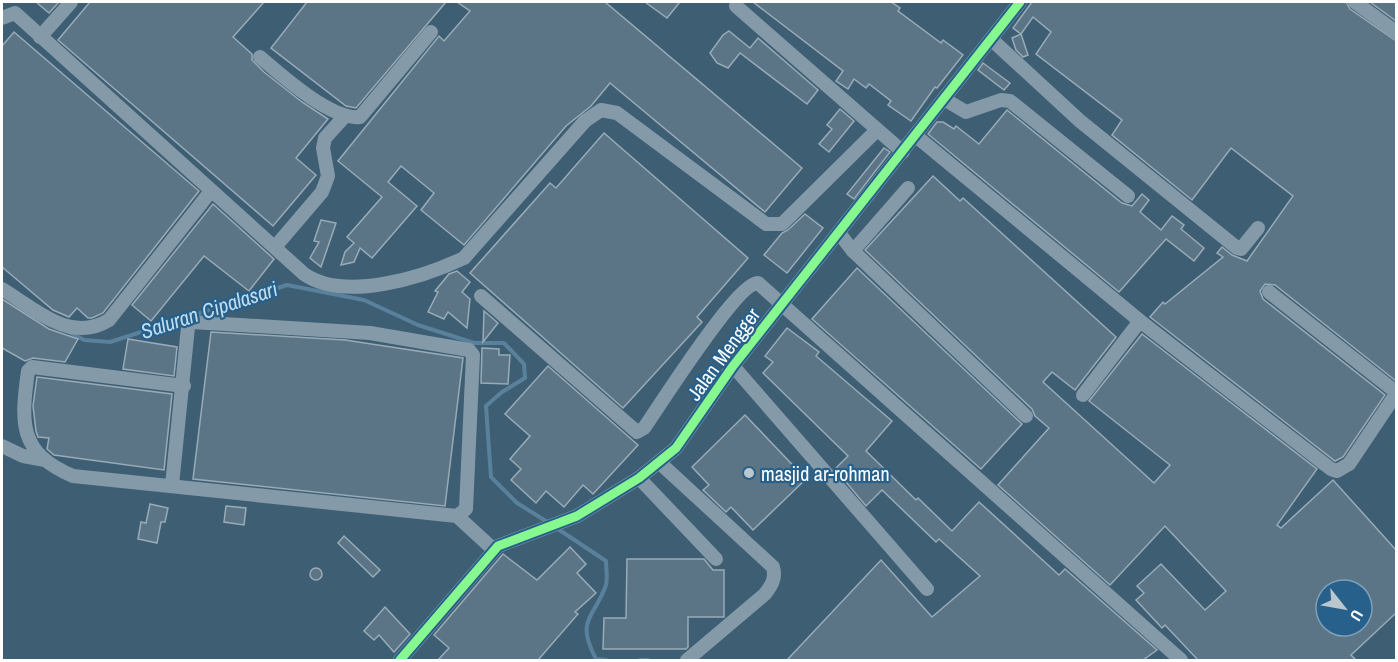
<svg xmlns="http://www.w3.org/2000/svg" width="1398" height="662" viewBox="0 0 1398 662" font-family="'Archivo Narrow',sans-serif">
	<rect width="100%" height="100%" fill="#3e5e74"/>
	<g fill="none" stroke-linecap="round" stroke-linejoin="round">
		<g stroke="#5a819c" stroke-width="4">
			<polyline points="69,332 84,340 110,342 287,285 364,300 418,325 474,343 504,343 524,364 525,378 502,392 486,406 491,477 517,503 549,523"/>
			<path d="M555 527 606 561C606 568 608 578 606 585 594 619 575 619 596 659L606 660"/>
			<polyline points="640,660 648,660"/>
		</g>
	</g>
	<g fill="#5b7586" stroke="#99abb7" stroke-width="1.5" fill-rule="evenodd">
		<polygon points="36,2 59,2 49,13"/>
		<polygon points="90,2 264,2 233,37 252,54 252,60 264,72 302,102 328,119 296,158 316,175 273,226 58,40"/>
		<polygon points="307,2 446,2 356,108 346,106 271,48"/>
		<polygon points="457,2 605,2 802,168 765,212 610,83 591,106 566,126 464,245 421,210 434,193 401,166 388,182 417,206 372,258 360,248 354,262 341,265 345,252 354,243 347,237 382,197 338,161 439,36 444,41 470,11"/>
		<polygon points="645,2 680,2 667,18"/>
		<polygon points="753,2 891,2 900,8 898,11 941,43 943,40 963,55 937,88 935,87 911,121 888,105 891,101 869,84 866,88 854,79 848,89 836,81 843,71"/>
		<polygon points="1032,2 1346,2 1350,9 1396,41 1396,381 1275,285 1265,284 1260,291 1263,299 1385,395 1343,457 1335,461 1150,317 1163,302 1165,304 1223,257 1217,253 1222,247 1232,255 1247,261 1293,196 1231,148 1192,200 1112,135 1122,120 1036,54 1051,32 1033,17 1021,34 1013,28"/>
		<polygon points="1370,2 1396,2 1396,21"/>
		<polygon points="729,31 750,48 758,38 818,90 807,104 740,53 728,68 717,63 710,53 723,35"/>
		<polygon points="14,32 199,191 103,313 92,318 88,318 77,308 69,317 53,310 2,267 2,46"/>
		<polygon points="1021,34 1028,55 1023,57 1016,50 1012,38"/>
		<polygon points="983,63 1010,83 1004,90 978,70"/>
		<polygon points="840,109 854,121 829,152 819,144 832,129 827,125"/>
		<polygon points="1007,110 1122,203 1132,206 1142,194 1149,200 1140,212 1161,230 1172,216 1184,225 1181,229 1204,248 1194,261 1166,239 1119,292 928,134 937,122 943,122 954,129 956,126 979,144"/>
		<polygon points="604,133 748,258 697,317 702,322 623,408 470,273 550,183 556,188"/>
		<polygon points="884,148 890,152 854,199 847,194"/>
		<path d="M933 176 960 201 963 198 1116 337 1075 390 1052 372 1043 382 1154 483 1170 465 1089 401 1142 334 1317 469 1277 525 1281 528 1333 480 1396 550V613L1351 655 1356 660H1198L1165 625 1162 628 1136 600 1144 593 1137 586 1161 564 1205 610 1226 591 1165 526 1110 585 998 485 1049 428 1035 416 1032 409 865 250ZM1326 590H1362V626H1326Z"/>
		<polygon points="213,204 274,259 249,291 204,256 151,321 132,305"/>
		<polygon points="805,214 823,228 787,273 764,255 782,233 788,230"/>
		<polygon points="321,220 336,223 321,267 310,258 319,242 314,241"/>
		<polygon points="857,268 1022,424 981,469 812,319"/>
		<polygon points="457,271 470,282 462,292 470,299 467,328 448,312 444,319 428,312 438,292 435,291 449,274"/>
		<polygon points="2,299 49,329 78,339 65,362 33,358 25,361 2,348"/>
		<polygon points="484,311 498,323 483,342"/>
		<polygon points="787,328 819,352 816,356 892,421 866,451 916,500 918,498 952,531 979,502 1059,575 1065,569 1157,650 1143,660 787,660 881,560 932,617 980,576 939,539 936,542 882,490 866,506 835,469 848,456 763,373 773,362 765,356"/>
		<polygon points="211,332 345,340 463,358 445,506 193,479"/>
		<polygon points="128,339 177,347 174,376 123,369"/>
		<polygon points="482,348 499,349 499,355 510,355 508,384 481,383"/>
		<polygon points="548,366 638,445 593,494 583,485 564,507 546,491 536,503 511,480 521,469 510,459 530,436 505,414"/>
		<polygon points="37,377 172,394 164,470 54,455 47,449 49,438 38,437 36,431 33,406"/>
		<polygon points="745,415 806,479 753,530 731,507 726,512 703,490 709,485 692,467"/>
		<polygon points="150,504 168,508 165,522 161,522 157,543 138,539 141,522 146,523"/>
		<polygon points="226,506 246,508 244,525 224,522"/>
		<polygon points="344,536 380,570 373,577 338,543"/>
		<polygon points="570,547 586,564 577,573 596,593 575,612 578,614 538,660 438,660 449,648 434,635 503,554 537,580"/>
		<polygon points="627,559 704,559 713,570 724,570 724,617 688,617 688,647 686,649 603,649 604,618 626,618"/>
		<circle cx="316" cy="574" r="6"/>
		<polygon points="385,607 410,634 394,652 379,635 374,640 364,631"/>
	</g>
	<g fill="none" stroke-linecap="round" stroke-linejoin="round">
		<g stroke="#859aa9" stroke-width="14">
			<polyline points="1355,2 1396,32"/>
			<polyline points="736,6 903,152"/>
			<path d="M2 18 15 13 304 274C344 302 422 278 464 258L585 121 601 110 617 113 766 224H782L876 131"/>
			<polyline points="40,37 71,2"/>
			<polyline points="991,39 1080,121 1237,248 1241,249 1258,228"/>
			<path d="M260 57C282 76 331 120 360 117L431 32"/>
			<polyline points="944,99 966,112 1001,100 1010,101 1128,196"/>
			<polyline points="916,136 1140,321 1331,469 1337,471 1349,464 1396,394"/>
			<polyline points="839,233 853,251 1026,416"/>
			<polyline points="275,247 322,192 328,176 323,148 325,138 345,116"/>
			<polyline points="853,251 908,188"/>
			<path d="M2 289C35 309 70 344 109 320L211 191"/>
			<polyline points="1269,292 1396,392"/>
			<path d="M481 296 637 432 644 428C660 405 737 283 758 283L1181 660"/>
			<polyline points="733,366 927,589"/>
			<path d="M184 386 32 367 28 371C21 422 18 453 73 476L457 516 494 550"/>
			<polyline points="1083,395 1140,321"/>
			<polyline points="2,446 23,456 45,460"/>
			<path d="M660 463 773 567C776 578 772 585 765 594L687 660"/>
			<polyline points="639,478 716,559"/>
			<polyline points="172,485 188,327 192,322 370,333 469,350 473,355 466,509 457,516"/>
			<polyline points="400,660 498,546 577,516 639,478 676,448 733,366 1020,2"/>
		</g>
		<g stroke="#27618b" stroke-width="13">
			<polyline id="cycleway" points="400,660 498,546 577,516 639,478 676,448 733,366 1020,2"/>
		</g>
		<use href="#cycleway" stroke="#87f88f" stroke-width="9"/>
	</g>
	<circle fill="#bbc7ce" stroke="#27618b" stroke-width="2" cx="749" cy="473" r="6"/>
	<g text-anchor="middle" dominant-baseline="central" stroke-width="4.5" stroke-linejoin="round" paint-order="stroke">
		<g font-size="20" fill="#fff" stroke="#27618b">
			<text transform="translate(723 354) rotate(-54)">Jalan Mengger</text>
		</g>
		<g font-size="20" fill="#fff" stroke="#27618b" text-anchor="start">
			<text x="761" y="473">masjid ar-rohman</text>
		</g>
		<g font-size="21" font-style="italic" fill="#c1def1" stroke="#27618b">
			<text transform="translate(209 310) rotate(-18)">Saluran Cipalasari</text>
		</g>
	</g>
	<rect width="1398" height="662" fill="none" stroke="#ffffff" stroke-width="6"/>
	<g transform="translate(1344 608) rotate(121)"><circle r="28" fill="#27618b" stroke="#7da0b9" stroke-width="1.5"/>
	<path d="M0-4.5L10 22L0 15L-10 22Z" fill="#bbc7ce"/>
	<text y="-9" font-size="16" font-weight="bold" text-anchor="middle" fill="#ffffff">U</text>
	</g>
</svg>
